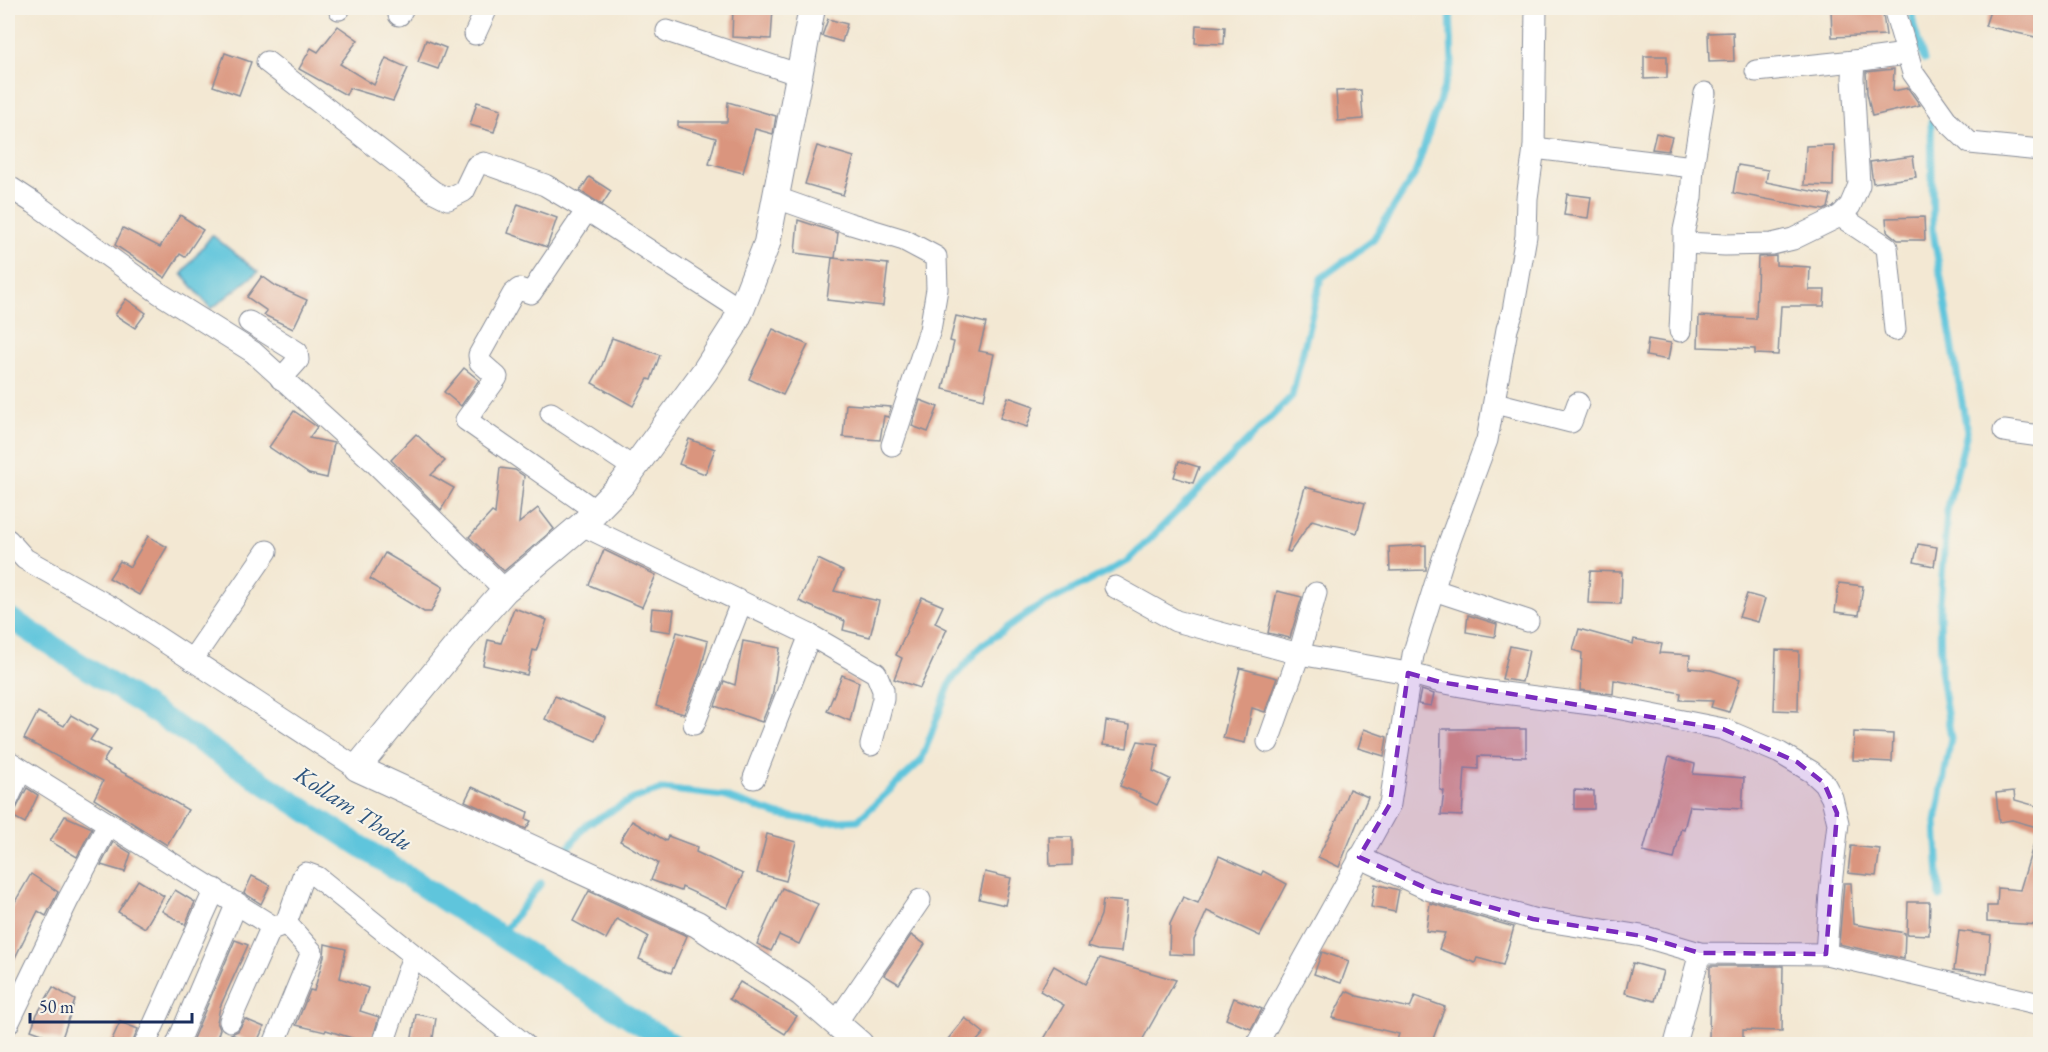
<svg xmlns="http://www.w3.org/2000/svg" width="2048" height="1052" viewBox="0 0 2048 1052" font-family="'EB Garamond',serif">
	<rect width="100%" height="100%" fill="#f7f3e8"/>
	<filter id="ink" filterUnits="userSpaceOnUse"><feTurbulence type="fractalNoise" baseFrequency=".0167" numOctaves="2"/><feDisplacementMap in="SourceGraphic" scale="12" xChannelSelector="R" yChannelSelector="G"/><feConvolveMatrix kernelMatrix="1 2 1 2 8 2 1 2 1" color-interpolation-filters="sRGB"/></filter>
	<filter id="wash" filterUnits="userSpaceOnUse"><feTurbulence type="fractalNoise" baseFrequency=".008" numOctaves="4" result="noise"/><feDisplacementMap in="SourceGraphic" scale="24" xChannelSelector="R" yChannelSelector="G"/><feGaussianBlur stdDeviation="1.35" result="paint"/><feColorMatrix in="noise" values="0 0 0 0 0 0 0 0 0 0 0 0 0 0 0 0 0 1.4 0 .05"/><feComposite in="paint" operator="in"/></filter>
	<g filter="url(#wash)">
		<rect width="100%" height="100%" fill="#f3e8d3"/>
		<polygon fill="#5fc5dc" stroke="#3d7a9d" stroke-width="1.5" points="212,235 258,272 211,309 182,274"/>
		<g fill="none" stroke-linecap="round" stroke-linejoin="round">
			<g stroke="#5fc5dc" stroke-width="7">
				<polyline points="1911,8 1914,27 1924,60"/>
				<polyline points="1931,122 1933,231 1967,432 1947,511 1940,603 1941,676 1951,738 1936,822 1940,897"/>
				<polyline points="565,852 586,825 633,799 663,789 723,796 779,815 824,822 858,820 921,761 951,681 982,645 1033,610 1128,561 1292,396 1321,278 1372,241 1415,174 1452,63 1450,8"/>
				<polyline points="500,936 541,883"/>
			</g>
			<polyline stroke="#5fc5dc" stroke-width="22" points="8,617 462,912 672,1044"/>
		</g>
		<g id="blocks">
			<g fill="#da957e">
				<polygon points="733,8 773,8 771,39 732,37"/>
				<polygon points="1831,8 1882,8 1886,35 1832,37"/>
				<polygon points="1991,8 2040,8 2040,38 1985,26"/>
				<polygon points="828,19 847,24 842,42 822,36"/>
				<polygon points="1196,25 1225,27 1224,44 1195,43"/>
				<polygon points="338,26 358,40 340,64 374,85 386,58 408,68 393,101 349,88 346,95 299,69 311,48 318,52"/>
				<polygon points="1733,32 1734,61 1709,62 1708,33"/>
				<polygon points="426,40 446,48 438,69 418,62"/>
				<polygon points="225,53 251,62 239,95 213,86"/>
				<polygon points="1644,56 1667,56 1667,78 1644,79"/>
				<polygon points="1894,69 1893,91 1908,88 1920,105 1872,116 1867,93 1866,72"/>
				<polygon points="1361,90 1363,119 1338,121 1336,91"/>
				<polygon points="477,102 501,109 494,132 470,125"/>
				<polygon points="728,102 776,116 773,134 755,129 743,173 709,164 716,138 678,127 678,122 727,122"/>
				<polygon points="1656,133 1672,137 1668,151 1652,149"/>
				<polygon points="1834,145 1833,186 1804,185 1806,146"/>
				<polygon points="817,146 854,157 843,195 805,184"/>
				<polygon points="1913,156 1916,177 1873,183 1870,162"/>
				<polygon points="1738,165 1768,170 1766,182 1831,195 1828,208 1824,210 1733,193"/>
				<polygon points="589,177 611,191 602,205 580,191"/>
				<polygon points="1567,194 1591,197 1588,218 1564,215"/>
				<polygon points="518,204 557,218 547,247 508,233"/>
				<polygon points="180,215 203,230 185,257 180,254 165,278 115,245 123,228 160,247"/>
				<polygon points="1924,217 1925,240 1898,240 1887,231 1886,218"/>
				<polygon points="798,220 838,233 835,258 795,253"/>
				<polygon points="1776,256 1776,265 1810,267 1809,290 1825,290 1824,306 1781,306 1778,355 1755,354 1755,349 1698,347 1699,316 1756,319 1758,257"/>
				<polygon points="832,258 888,264 883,306 827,300"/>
				<polygon points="262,276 276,286 307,300 293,329 264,315 267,311 247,297"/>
				<polygon points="126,299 146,313 135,328 115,315"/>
				<polygon points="956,316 986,323 979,351 994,354 984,399 943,389 954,342 950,341"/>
				<polygon points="773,329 808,345 783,395 749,379"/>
				<polygon points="612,338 660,355 651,380 648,379 633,406 592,383 602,365"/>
				<polygon points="1648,339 1671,343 1668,360 1646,356"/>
				<polygon points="464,368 479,380 461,406 444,392"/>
				<polygon points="1008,397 1034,406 1027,427 1000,418"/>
				<polygon points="920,400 938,407 928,432 912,426"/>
				<polygon points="846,404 891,407 888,417 884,416 880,440 843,437"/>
				<polygon points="294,411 317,427 309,438 334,443 327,478 309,474 269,447"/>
				<polygon points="416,434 445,461 431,475 454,488 441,510 391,460"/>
				<polygon points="689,439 715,449 705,474 679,464"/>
				<polygon points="1179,461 1199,467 1193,483 1174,477"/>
				<polygon points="500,468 515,470 524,476 519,523 538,508 554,529 504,571 469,537 492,512 495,514"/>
				<polygon points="1305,487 1365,503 1357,533 1312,520 1290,552 1287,551"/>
				<polygon points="148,536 167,547 139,595 109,578 120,561 130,567"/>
				<polygon points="1918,544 1937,547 1934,566 1914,562"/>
				<polygon points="1426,545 1426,570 1390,571 1389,547"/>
				<polygon points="604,550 656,575 642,607 589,585"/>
				<polygon points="385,553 443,587 431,612 424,612 370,579"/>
				<polygon points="818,559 843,571 834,591 879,601 870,637 843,630 845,621 799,601"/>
				<polygon points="1590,571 1622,572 1621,604 1588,603"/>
				<polygon points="1839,583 1863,586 1859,615 1835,612"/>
				<polygon points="1277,591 1302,597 1290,638 1268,633"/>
				<polygon points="1747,594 1765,599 1758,622 1739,617"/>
				<polygon points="922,597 943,606 935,623 947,629 920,688 894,679 902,658 896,655"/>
				<polygon points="514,608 547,620 536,651 533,650 527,675 483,665 488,640 501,643"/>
				<polygon points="652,608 674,610 671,632 650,629"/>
				<polygon points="1468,615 1497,624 1495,637 1466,632"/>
				<polygon points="1579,629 1633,644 1634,639 1662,644 1660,653 1690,655 1689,668 1711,670 1740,679 1729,712 1711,707 1713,701 1680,700 1681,693 1614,680 1613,694 1580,690 1582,653 1573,650"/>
				<polygon points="677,632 708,641 700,673 684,714 656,706"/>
				<polygon points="743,641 780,648 772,697 762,722 715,706 724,681 735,685"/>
				<polygon points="1510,646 1529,650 1522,682 1502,679"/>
				<polygon points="1776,650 1799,651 1798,711 1774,710"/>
				<polygon points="1240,668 1277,678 1265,712 1252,708 1245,743 1223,738"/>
				<polygon points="842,675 859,682 850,721 827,711"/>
				<polygon points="1421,690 1434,694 1431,706 1418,704"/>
				<polygon points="555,696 606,718 596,741 545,719"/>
				<polygon points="38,712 64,726 71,715 97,730 90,740 110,750 103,762 139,781 188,810 167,845 94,799 103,781 24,739"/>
				<polygon points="1106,721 1130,725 1127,748 1103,745"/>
				<polygon points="1364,729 1387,737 1384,756 1358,748"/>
				<polygon points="1441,729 1526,729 1526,757 1478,756 1478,769 1465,768 1462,816 1441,815 1444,791 1440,790"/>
				<polygon points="1854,732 1893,734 1892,762 1853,760"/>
				<polygon points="1138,741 1158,744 1153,771 1170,779 1157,805 1139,796 1140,794 1120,786"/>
				<polygon points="1669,757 1695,764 1693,774 1744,778 1742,809 1690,806 1684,829 1681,828 1674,859 1643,852"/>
				<polygon points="472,787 528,812 526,819 531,821 526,829 465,801"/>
				<polygon points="27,788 38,795 25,823 8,814 8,811 16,809"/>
				<polygon points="1349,789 1368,797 1339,867 1318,857 1340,813"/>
				<polygon points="1574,790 1594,791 1594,809 1574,809"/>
				<polygon points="2014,791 2015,800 2040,807 2040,828 2012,820 1999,822 1996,793"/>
				<polygon points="65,816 92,828 77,857 50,841"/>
				<polygon points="632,821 666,841 668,836 697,847 696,852 743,874 727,908 682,887 681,891 651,880 658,863 620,841"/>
				<polygon points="767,834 796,842 786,881 757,873"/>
				<polygon points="2036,836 2040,837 2040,925 1987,922 1987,906 1997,906 1998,888 2020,890"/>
				<polygon points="1049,837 1072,837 1072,865 1050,866"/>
				<polygon points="113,842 131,853 125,872 101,865"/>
				<polygon points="1851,846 1880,849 1876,876 1848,873"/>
				<polygon points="1219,856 1261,875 1263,871 1287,884 1260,936 1207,911 1194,940 1194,955 1169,954 1170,924 1183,897 1198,903"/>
				<polygon points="985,872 1011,878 1005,905 979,899"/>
				<polygon points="31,874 58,892 46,916 38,911 8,972 8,914"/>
				<polygon points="252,876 270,885 261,904 244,893"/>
				<polygon points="138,880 164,896 145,928 118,912"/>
				<polygon points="1844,883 1851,883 1853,924 1905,933 1904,959 1839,944"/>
				<polygon points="1375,884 1399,890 1395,912 1371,907"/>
				<polygon points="782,888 818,904 799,944 779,935 771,951 757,944"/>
				<polygon points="175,890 195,902 185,925 162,911"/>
				<polygon points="589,891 687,936 671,973 639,959 648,936 617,919 606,939 573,921"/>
				<polygon points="1103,900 1127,902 1121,952 1098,950 1088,947 1101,915"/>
				<polygon points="1908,902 1930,902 1929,935 1907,934"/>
				<polygon points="1430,903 1514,927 1503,965 1477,958 1475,963 1439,949 1445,933 1426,931"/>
				<polygon points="1959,931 1991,935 1987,974 1954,970"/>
				<polygon points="911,935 925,944 899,984 884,975"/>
				<polygon points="235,940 248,945 220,1007 217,1022 220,1029 215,1044 203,1044 192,1041"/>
				<polygon points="325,944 346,949 340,978 368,988 360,1011 379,1017 371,1044 326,1030 325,1032 296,1025 310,990 314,991 324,956"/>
				<polygon points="1322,952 1349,961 1341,983 1314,974"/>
				<polygon points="1100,958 1176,980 1140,1044 1041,1044 1064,1005 1040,991 1054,966 1085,984"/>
				<polygon points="1633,963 1663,971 1655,1001 1625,993"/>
				<polygon points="1710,966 1783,966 1782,1031 1743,1030 1743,1044 1709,1044"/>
				<polygon points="740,982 797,1016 785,1034 729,999"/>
				<polygon points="53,987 75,1000 61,1041 31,1030 37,1014"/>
				<polygon points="1346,991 1357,996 1410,1008 1415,996 1445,1007 1431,1044 1409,1044 1397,1040 1399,1034 1332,1018"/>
				<polygon points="1234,998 1262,1009 1251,1029 1226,1019"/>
				<polygon points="416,1014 436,1018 432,1044 411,1043"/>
				<polygon points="965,1018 984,1033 974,1044 944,1044"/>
				<polygon points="245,1019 264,1027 256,1044 231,1034 238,1031"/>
				<polygon points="120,1022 138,1029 132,1044 110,1044"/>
			</g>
		</g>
	</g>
	<g filter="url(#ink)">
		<use href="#blocks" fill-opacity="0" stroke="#878c98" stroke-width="1.5"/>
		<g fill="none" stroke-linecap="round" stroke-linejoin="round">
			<g stroke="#878c98" stroke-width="23">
				<g id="minor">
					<polyline points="1894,8 1913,73 1948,122 1970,143 2040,150"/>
					<polyline points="339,9 340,8"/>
					<polyline points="399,15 403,8"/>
					<polyline points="667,31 800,75"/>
					<polyline points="475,34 487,8"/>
					<polyline points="267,62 434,192 448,199 464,191 476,166 484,163 545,185 587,210 741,310"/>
					<polyline points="1756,71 1854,61"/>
					<polyline points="1534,148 1693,167 1691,198 1684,230 1684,243 1725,245 1772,244 1793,239 1840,216 1850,206 1859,185 1853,78 1854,61 1906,54"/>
					<polyline points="1693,167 1705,93"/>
					<polyline points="8,186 34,203 159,293 253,352 374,462 505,590"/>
					<polyline points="777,198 848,223 904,240 936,257 937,289 930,330 892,445"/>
					<polyline points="587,210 531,293 519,289 513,294 479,355 480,362 497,377 466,420 596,511"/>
					<polyline points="1840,216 1887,247 1895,330"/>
					<polyline points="249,322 297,352 298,360 281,379"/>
					<polyline points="1680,331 1684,243"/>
					<polyline points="1495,403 1571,422 1578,403"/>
					<polyline points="551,413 634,468"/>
					<polyline points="2004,431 2040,436"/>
					<polyline points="582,525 810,635 876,673 883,690 883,699 871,745"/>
					<polyline points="8,540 25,559 116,610 357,768"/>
					<polyline points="1115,587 1176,621 1299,654 1408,673 1440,682 1488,691 1607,706 1723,729 1780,753 1812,772 1824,783 1832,798 1838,823 1830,893 1826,954"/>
					<polyline points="1434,590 1528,621"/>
					<polyline points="192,660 267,551"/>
					<polyline points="694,724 741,603"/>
					<polyline points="1268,742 1299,654 1316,593"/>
					<polyline points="8,761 272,926 277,927 286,923 303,876 306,873 317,877 524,1044"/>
					<polyline points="754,778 810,635"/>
					<polyline points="8,799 21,770"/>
					<polyline points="1359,857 1430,890 1533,919 1642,936 1700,953 1826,954 2040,1004"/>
					<polyline points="230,1021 272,926"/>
					<polyline points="836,1023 920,900"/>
					<polyline points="8,1024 68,900 108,825"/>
					<polyline points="145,1044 215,889"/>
					<polyline points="177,1044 237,903"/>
					<polyline points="274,1044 312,952 286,923"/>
					<polyline points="383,1044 413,956"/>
					<polyline points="1257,1044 1390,804 1413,655 1443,559 1487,440 1507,329 1513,311 1526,236 1527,198 1534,148 1536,8"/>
					<polyline points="1675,1044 1700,953"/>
				</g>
			</g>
			<g stroke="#878c98" stroke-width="28">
				<polyline id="tertiary" points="812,8 767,243 741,310 733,327 705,371 623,483 582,525 505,590 473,626 357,768 697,924 801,993 860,1044"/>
			</g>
			<use href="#minor" stroke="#fff" stroke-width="21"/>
			<use href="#tertiary" stroke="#fff" stroke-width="26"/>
		</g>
	</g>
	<path fill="#7b2cbf" fill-opacity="0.2" stroke="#7b2cbf" stroke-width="4.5" stroke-dasharray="12 8" stroke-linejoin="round" d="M1408 673 1440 682 1723 729 1797 762 1824 783 1837 813 1826 954 1700 953 1642 936 1533 919 1430 890 1359 857 1390 804Z"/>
	<g text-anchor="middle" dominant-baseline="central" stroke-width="4.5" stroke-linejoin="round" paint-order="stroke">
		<g font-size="24" font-style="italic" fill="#2c547e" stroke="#f7f3e8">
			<text transform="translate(354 808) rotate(33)">Kollam Thodu</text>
		</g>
	</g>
	<rect width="2048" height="1052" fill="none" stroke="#f7f3e8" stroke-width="30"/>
	<path d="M30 1013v9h162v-9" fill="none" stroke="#1b2f5e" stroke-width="3"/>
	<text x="39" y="1013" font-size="18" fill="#1b2f5e" stroke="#f7f3e8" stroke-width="4.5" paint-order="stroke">50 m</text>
</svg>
